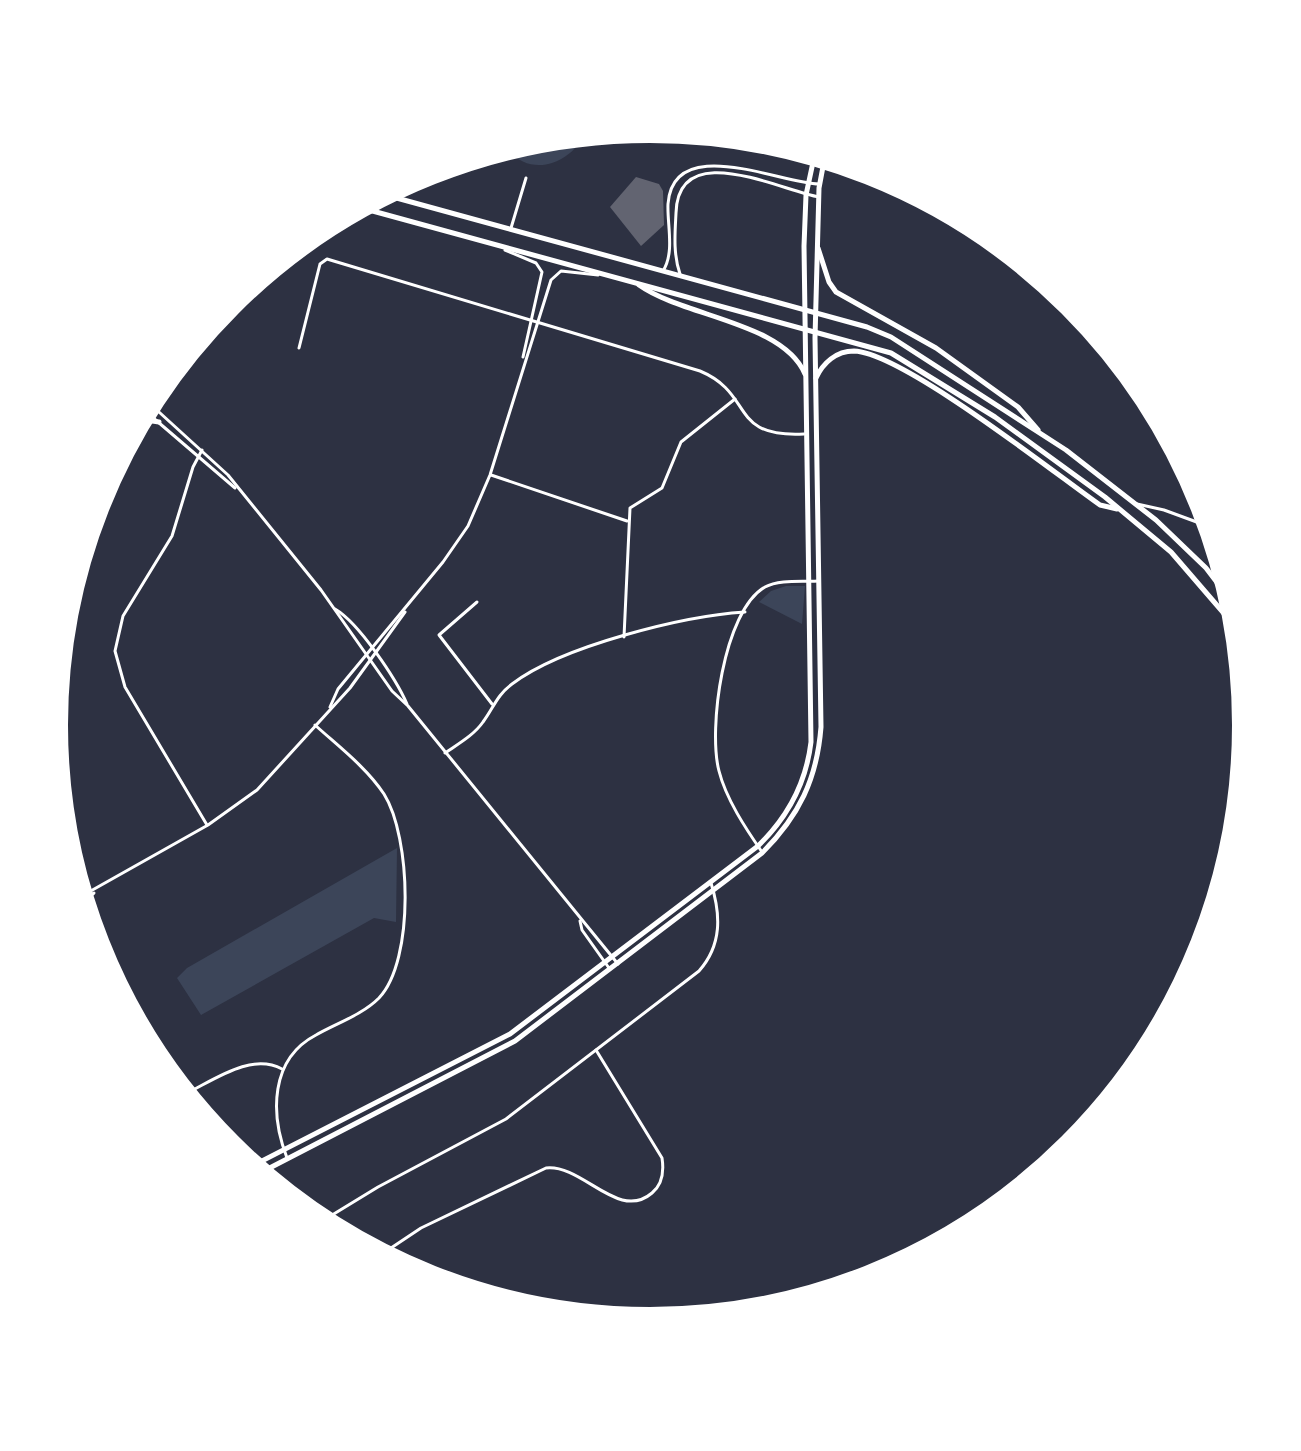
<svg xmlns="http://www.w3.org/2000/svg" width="1301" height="1451" viewBox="0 0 1301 1451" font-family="Lato,sans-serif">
	<rect width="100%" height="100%" fill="#2d3142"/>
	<g fill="#3c4559">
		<path d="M586 133C569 165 530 179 505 147L534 138Z"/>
		<polygon points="786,586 805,586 802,624 759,602 771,591"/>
		<polygon points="397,848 396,922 374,918 201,1015 177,978 187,968"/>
	</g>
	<polygon fill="#626471" points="636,177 659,184 663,191 664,225 641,246 610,207"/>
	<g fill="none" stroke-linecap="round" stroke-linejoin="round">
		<g stroke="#fff" stroke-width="3">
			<polyline points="511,228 526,178"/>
			<polyline points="505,250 536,263 542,272 523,357"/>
			<path d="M663 271C675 252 667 225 668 204 673 133 779 183 819 184"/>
			<path d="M680 274C673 254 675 233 676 213 678 138 777 189 819 197"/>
			<path d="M299 348 320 264 327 259 700 371C755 394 728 438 804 434"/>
			<polyline points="148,402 228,475 321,590 392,691 408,706 618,964"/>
			<polyline points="144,410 235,488"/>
			<polyline points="202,450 193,467 172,536 123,616 115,651 125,687 207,825"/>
			<polyline points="491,475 627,521"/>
			<polyline points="1137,504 1164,510 1213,528"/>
			<polyline points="477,602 439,635 492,704"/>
			<path d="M335 609C359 623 396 679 407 704"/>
			<polyline points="624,637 630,508 662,488 681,442 735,399"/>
			<polyline points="330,707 338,689 443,562 468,526 490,475 551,280 561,271 598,275"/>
			<path d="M445 753C458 744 474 735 483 722 494 707 497 695 512 684 562 646 683 616 745 612"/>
			<path d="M762 852C746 829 726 799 719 771 708 730 723 611 765 587 779 579 803 582 819 581"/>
			<polyline points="80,897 208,825 257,790 350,688 405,612"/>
			<polyline points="82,903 94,893"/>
			<polyline points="580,921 582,930 609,968"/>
			<path d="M183 1095C213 1081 250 1052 282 1069"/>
			<path d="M287 1158C270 1114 270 1059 316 1035 337 1023 362 1015 379 998 415 960 411 837 384 794 366 767 338 746 315 725"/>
			<path d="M319 1223 378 1187 506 1119 699 971C722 945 721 915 711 883"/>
			<path d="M379 1256 421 1228 546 1168C583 1164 618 1222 652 1193 663 1184 664 1171 662 1158L596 1050"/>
		</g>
		<g stroke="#fff" stroke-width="5">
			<polyline points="139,419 159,422"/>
			<path d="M250 1167 510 1034 758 846C788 817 806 784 811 742L804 246 806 195 815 153"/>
			<path d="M258 1174 515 1041 762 853C799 816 817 779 821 727L815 338 819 188 825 156"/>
		</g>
		<g stroke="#fff" stroke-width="5">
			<polyline points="382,194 867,327 891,337 1066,450 1156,520 1206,568 1238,610"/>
			<polyline points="358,207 891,353 995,417 1105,497 1171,552 1240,632"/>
			<polyline points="818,248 829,282 836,292 936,348 1018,407 1038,430"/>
			<path d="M639 285C684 317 783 322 805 374"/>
			<path d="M816 378C823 363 836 351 854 351 903 353 1053 472 1100 505L1117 509"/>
		</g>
	</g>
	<path d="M0 0H1301V1451H0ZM66 725a584 584 0 1 1 1168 0a584 584 0 1 1-1168 0Z" fill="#fff" fill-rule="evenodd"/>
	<path fill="none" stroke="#fff" stroke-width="4" d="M66 725a584 584 0 1 1 1168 0a584 584 0 1 1-1168 0Z"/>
</svg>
